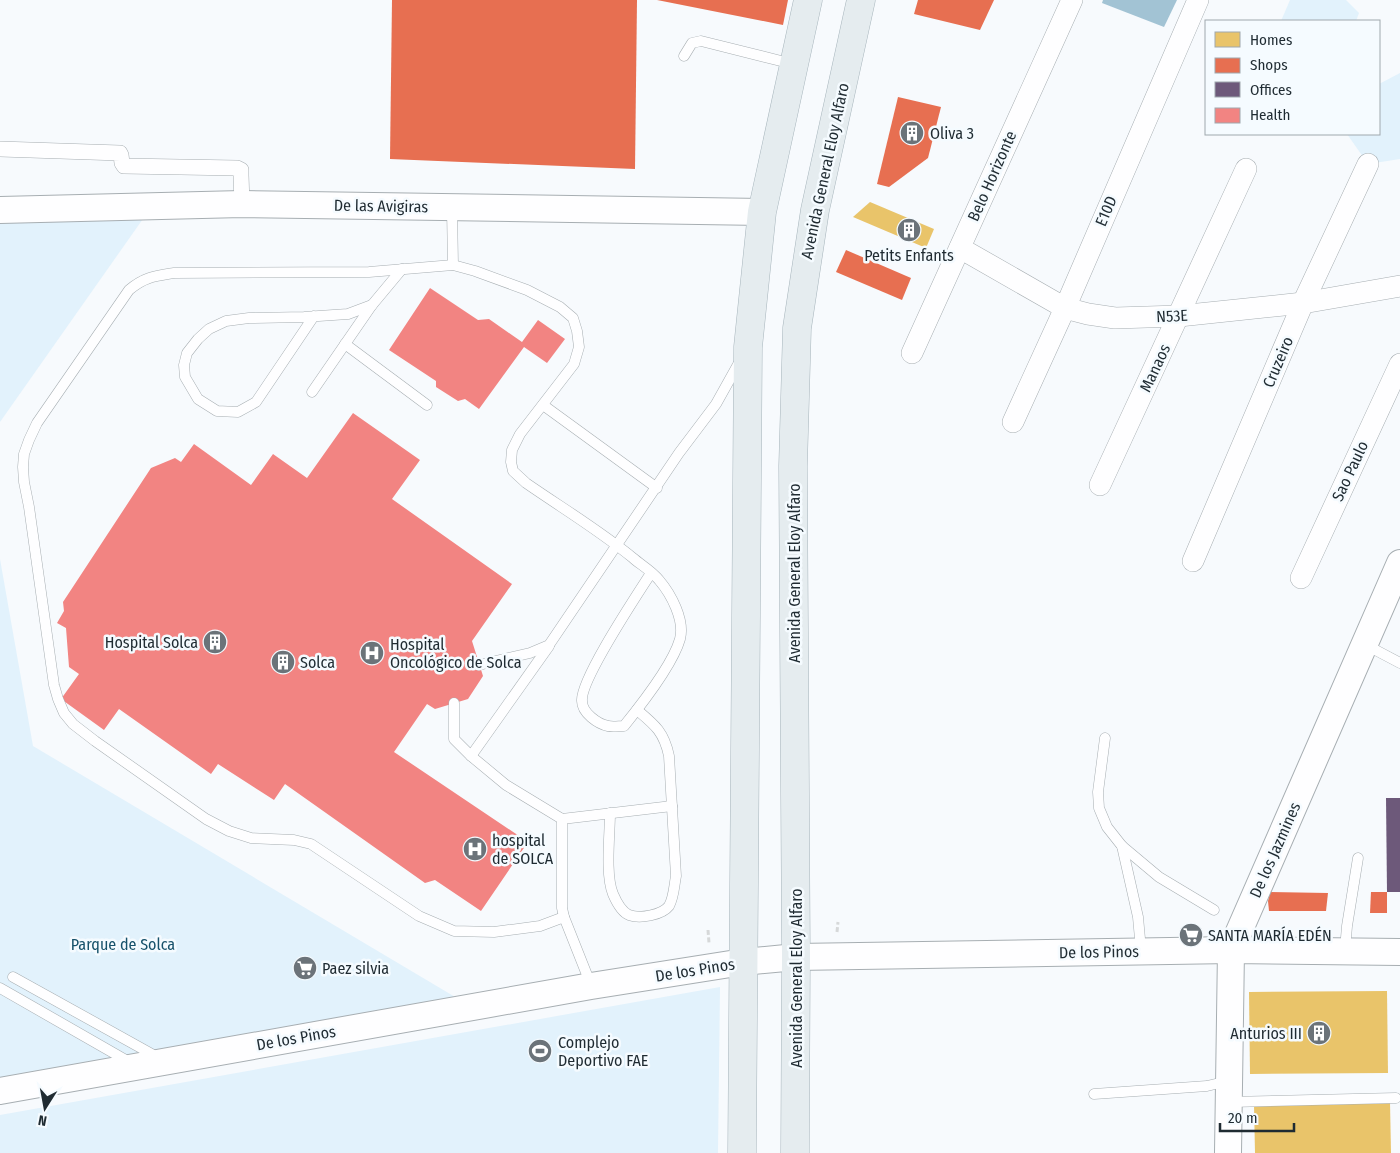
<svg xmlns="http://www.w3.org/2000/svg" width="1400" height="1153" viewBox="0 0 1400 1153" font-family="'Fira Sans Condensed',sans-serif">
	<rect width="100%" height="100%" fill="#f7fafd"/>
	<g fill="#e2f2fc">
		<polygon points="1290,0 1346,0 1359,13 1356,21 1281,21"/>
		<polygon points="1400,73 1400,159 1368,164 1347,134 1379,134 1379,84"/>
		<polygon points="152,206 0,422 0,210"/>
		<polygon points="0,559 33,746 472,1007 0,1091"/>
		<polygon points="720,987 718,1153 0,1153 0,1115"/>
	</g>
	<polygon fill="#a2c3d4" points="1103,0 1177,0 1164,27 1102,3"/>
	<g fill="#e9c46a">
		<polygon points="870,202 934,229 926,248 853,217"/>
		<polygon points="1387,991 1388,1073 1250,1074 1249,992"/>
		<polygon points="1390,1102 1391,1153 1255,1153 1254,1105"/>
	</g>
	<g fill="#e76f51">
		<polygon points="392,0 637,0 635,169 390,159"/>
		<polygon points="657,0 788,0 783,25"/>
		<polygon points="918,0 994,0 980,30 914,14"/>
		<polygon points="898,97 941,107 928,158 889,187 877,184"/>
		<polygon points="846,250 911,278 902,300 836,272"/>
		<polygon points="1270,892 1328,893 1326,911 1269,911 1268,901"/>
		<polygon points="1371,892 1387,892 1387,913 1370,913"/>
	</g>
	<polygon fill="#6d597a" points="1386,798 1400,798 1400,892 1387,892"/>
	<g fill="#f28482">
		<polygon points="430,288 478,320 489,319 522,342 538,320 565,339 547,363 524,347 479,409 465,399 458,401 436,387 436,381 389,350"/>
		<polygon points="353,413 420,460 392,499 512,584 472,641 483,676 468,699 435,709 427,704 394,752 528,842 481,911 435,880 425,883 285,784 274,800 218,764 211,774 119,709 104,730 61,699 79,674 69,667 66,628 57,623 64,611 63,602 151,468 175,458 181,462 194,444 251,485 273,454 307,478"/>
	</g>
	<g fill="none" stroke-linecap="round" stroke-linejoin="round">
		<g stroke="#a7aeb2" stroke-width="11">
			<g id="service">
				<polyline points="684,56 692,43 701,41 793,64"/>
				<polyline points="452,209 453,265"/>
				<polyline points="314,316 256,402 238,412 217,411 198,399 185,377 184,365 187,353 198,339 209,329 226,321 249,318 304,317 348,314 372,305 402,269"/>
				<polyline points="345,344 427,405"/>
				<polyline points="312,392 372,305"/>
				<polyline points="543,405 657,488"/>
				<polyline points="1366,645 1400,663"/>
				<polyline points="479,665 530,653 549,645 679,453 716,404 740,361"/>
				<polyline points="454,703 454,739 471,756 506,785 562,819 672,806"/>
				<polyline points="1105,738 1098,792 1099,808 1107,827 1122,846 1138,917 1141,950"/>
				<polyline points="471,756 549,646"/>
				<path d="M610 813C610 834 605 875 613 894 616 901 622 912 629 915 640 919 662 915 669 906 674 897 674 886 676 876L669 756C664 732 655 725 637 710"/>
				<polyline points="562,819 562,908 564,917 591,985"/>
				<polyline points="1122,846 1159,877 1214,910"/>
				<path d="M564 917 540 926 494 932 454 931 419 916 311 844 294 840 251 838 229 831 206 819 95 741 73 724 64 713 58 699 54 685 29 507 24 482 23 467 24 454 29 440 37 423 129 290C144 277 155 276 174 273L369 272 453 265 475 271 527 290 560 307 573 318 577 331 579 347 574 364 520 434 512 450 511 462 513 471 526 483C562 508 599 530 633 558 641 565 652 571 659 580 671 594 685 620 680 639 673 664 641 705 624 726 619 726 613 727 608 726 598 724 582 713 582 701 580 680 637 595 651 573"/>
				<polyline points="1345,950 1347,926 1358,858"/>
				<polyline points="13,977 159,1058"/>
				<polyline points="0,988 131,1063"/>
				<polyline points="1094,1094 1207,1086 1228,1081"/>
				<polyline points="1229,1102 1396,1098"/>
			</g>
		</g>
		<g stroke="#a7aeb2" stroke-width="16">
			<polyline id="pedestrian" points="0,149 120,153 121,155 122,163 124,166 237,168 241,170 241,175 242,204"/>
		</g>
		<g stroke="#a7aeb2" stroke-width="22">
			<g id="minor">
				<polyline points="960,248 1065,308 1088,314 1115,318 1179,316 1303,303 1400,286"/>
				<polyline points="912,353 1072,0"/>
				<polyline points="1013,422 1065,308 1198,0"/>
				<polyline points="1100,485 1246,169"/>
				<polyline points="1193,561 1303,303 1368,164"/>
				<polyline points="1301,578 1400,364"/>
			</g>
		</g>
		<g stroke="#a7aeb2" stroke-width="28">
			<g id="tertiary">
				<polyline points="0,210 242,204 762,212"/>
				<polyline points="0,1091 591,986 743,962 796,957 1231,950 1400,952"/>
				<polyline points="1228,1153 1231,950 1400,563"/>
			</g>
		</g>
		<g stroke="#a6b4bb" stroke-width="29">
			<g id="primary">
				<polyline points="742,1153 748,347 762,212 808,0"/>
				<polyline points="795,1153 796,957 793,466 797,328 815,210 861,0"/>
			</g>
		</g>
		<g stroke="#d6d8d9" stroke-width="3" stroke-dasharray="5 2.5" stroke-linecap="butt">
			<polyline points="708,930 709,943"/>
			<polyline points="837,932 838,922"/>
		</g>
		<use href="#service" stroke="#fefeff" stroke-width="10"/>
		<use href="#pedestrian" stroke="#fefeff" stroke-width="15"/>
		<use href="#minor" stroke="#fefeff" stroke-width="21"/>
		<use href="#tertiary" stroke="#fefeff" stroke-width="26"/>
		<use href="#primary" stroke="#e5ecef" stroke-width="28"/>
	</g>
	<defs>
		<g id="building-disc" transform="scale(1.25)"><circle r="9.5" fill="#6b7379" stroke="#f5fbff"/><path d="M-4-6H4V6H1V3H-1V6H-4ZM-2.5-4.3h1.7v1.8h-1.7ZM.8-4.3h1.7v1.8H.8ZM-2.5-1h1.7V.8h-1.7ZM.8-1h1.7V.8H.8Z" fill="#fff"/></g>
		<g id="hospital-disc" transform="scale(1.25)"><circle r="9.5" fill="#6b7379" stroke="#f5fbff"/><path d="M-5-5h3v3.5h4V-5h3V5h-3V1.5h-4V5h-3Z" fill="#fff"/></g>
		<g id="supermarket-disc" transform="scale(1.25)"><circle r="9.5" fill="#6b7379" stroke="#f5fbff"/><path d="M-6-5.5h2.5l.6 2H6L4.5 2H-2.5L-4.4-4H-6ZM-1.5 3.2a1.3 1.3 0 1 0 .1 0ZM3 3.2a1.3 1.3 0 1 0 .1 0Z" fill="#fff"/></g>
		<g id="stadium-disc" transform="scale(1.25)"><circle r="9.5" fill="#6b7379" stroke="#f5fbff"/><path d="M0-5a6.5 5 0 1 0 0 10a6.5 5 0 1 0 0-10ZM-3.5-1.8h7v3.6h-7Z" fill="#fff"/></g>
	</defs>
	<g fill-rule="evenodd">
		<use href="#building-disc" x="912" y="133"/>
		<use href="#building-disc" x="909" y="230"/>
		<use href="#building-disc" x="215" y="642"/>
		<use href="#hospital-disc" x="372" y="653"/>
		<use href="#building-disc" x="283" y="662"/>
		<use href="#hospital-disc" x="475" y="849"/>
		<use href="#supermarket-disc" x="1191" y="935"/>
		<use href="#supermarket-disc" x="305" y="968"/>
		<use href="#building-disc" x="1319" y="1033"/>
		<use href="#stadium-disc" x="540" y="1051"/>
	</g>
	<g text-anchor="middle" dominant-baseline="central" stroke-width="5" stroke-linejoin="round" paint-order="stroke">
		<g font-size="16" fill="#1f2b32" stroke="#f5fbff" text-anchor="start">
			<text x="930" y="133">Oliva 3</text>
			<text x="909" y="255" text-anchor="middle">Petits Enfants</text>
			<text x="198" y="642" text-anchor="end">Hospital Solca</text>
			<text x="390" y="644">Hospital<tspan x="390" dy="18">Oncológico de Solca</tspan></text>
			<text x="300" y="662">Solca</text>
			<text x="492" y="840">hospital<tspan x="492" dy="18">de SOLCA</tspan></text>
			<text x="1208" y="935">SANTA MARÍA EDÉN</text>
			<text x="322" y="968">Paez silvia</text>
			<text x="1302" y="1033" text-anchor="end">Anturios III</text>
			<text x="558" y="1042">Complejo<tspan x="558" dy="18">Deportivo FAE</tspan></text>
		</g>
		<g font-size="16" fill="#1f2b32" stroke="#f5fbff">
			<text transform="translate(825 171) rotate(-78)">Avenida General Eloy Alfaro</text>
			<text transform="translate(992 176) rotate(-66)">Belo Horizonte</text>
			<text transform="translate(381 206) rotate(1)">De las Avigiras</text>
			<text transform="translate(1106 211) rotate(-67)">E10D</text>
			<text transform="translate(1172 316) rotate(-3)">N53E</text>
			<text transform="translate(1278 362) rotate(-67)">Cruzeiro</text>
			<text transform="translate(1155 368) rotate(-65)">Manaos</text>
			<text transform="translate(1350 471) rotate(-65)">Sao Paulo</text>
			<text transform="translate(794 573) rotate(-90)">Avenida General Eloy Alfaro</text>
			<text transform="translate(1275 850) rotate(-66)">De los Jazmines</text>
			<text transform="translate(1099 952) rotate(-1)">De los Pinos</text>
			<text transform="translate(695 970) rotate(-9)">De los Pinos</text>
			<text transform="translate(796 978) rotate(-90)">Avenida General Eloy Alfaro</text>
			<text transform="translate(296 1038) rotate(-10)">De los Pinos</text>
		</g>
		<g font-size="16" fill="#17526b" stroke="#f5fbff">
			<text x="123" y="944">Parque de Solca</text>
		</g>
	</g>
	<rect x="1205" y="20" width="175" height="115" fill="#f5fbff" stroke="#9fa8ad"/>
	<rect x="1215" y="32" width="25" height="15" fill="#e9c46a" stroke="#9fa8ad"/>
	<text x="1250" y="45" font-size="15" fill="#1f2b32">Homes</text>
	<rect x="1215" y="58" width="25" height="15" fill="#e76f51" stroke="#9fa8ad"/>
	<text x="1250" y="70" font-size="15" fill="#1f2b32">Shops</text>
	<rect x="1215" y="82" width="25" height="15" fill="#6d597a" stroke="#9fa8ad"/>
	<text x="1250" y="95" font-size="15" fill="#1f2b32">Offices</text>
	<rect x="1215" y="108" width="25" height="15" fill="#f28482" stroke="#9fa8ad"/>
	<text x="1250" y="120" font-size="15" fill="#1f2b32">Health</text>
	<g transform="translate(45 1108) rotate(191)" stroke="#f5fbff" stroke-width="4" paint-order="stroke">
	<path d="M0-4L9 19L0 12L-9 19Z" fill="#1f2b32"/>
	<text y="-8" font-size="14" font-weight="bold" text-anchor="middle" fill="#1f2b32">N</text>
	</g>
	<path d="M1220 1123v8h74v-8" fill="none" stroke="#1f2b32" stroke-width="2.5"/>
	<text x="1228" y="1123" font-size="15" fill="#1f2b32" stroke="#f5fbff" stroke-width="4" paint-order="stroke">20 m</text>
</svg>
